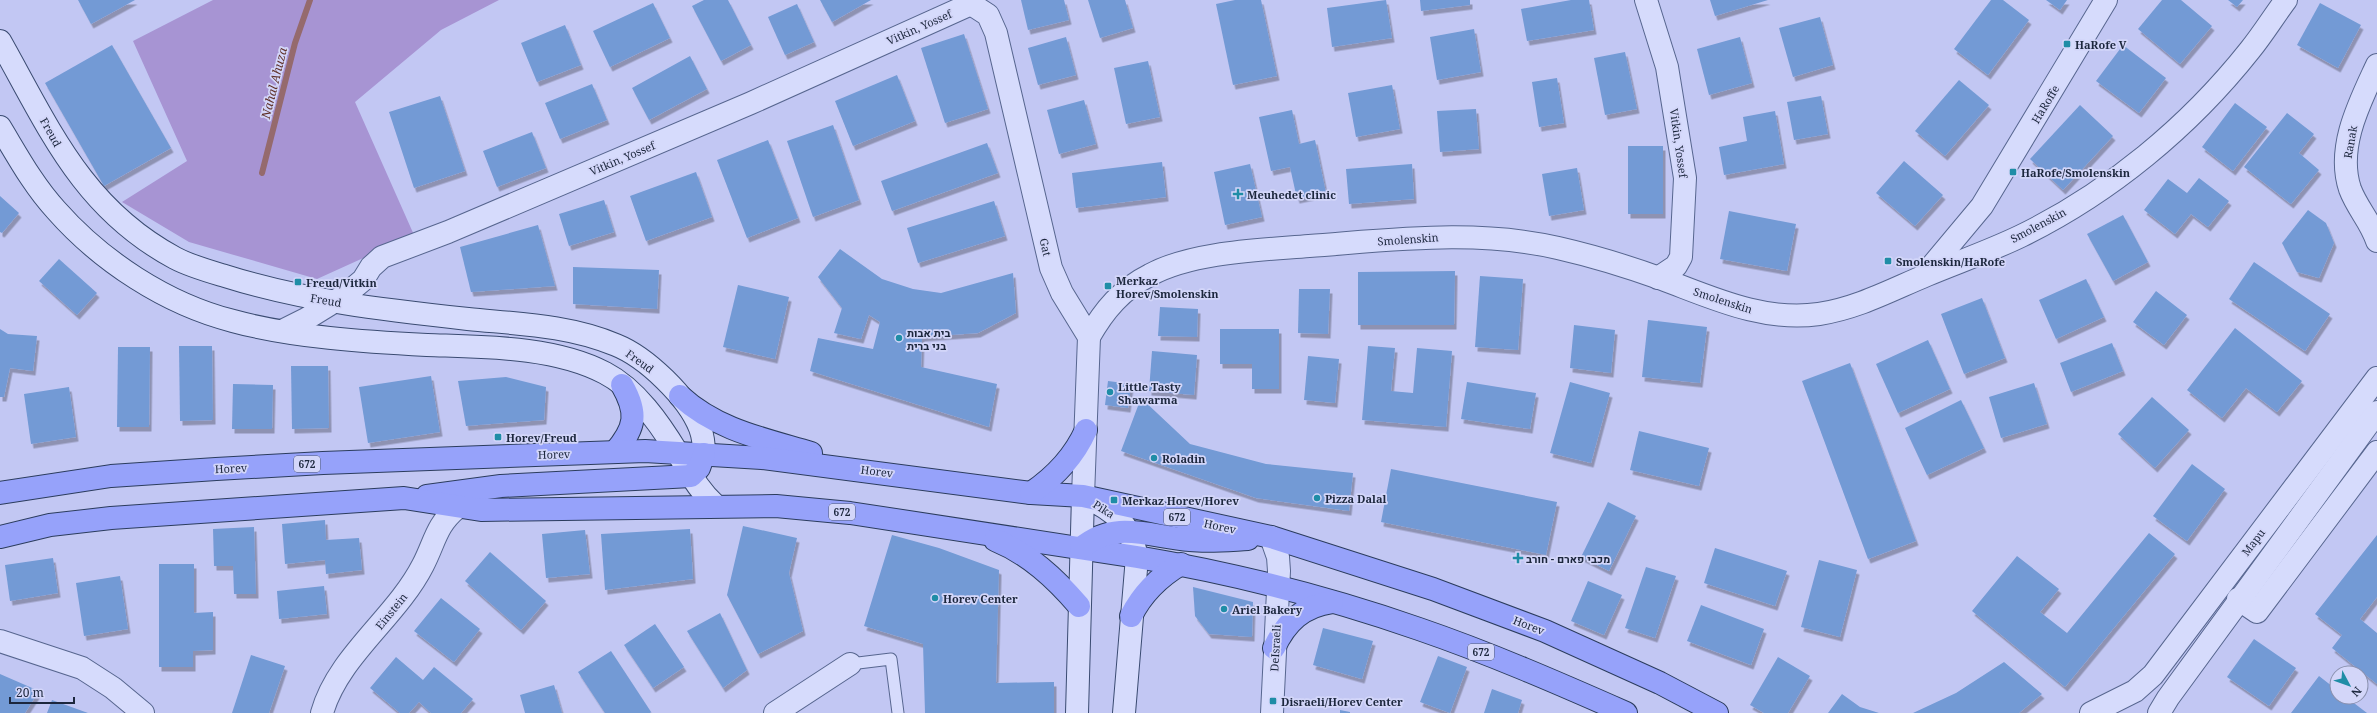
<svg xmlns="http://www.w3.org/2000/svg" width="2377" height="713" viewBox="0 0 2377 713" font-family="'Noto Serif',Heebo,serif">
	<defs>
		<filter id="shadow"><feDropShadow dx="2.5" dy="4.5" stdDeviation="0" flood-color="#0004"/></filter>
	</defs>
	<rect width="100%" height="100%" fill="#c2c7f3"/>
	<polygon fill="#a794d3" points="213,0 499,0 441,30 355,102 414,235 317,279 189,242 122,202 187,161 133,41"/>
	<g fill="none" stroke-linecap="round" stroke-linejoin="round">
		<polyline stroke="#956a6d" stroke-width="6" points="262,173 295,43 310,0"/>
	</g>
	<g fill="#739ad5" filter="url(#shadow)">
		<polygon points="78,0 135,0 91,24"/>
		<polygon points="704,0 728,0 751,45 721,61 692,6"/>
		<polygon points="820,0 871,0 832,22"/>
		<polygon points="1021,0 1064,0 1069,20 1028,30"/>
		<polygon points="1088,0 1125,0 1133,28 1100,38"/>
		<polygon points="1235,0 1261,0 1277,76 1233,85 1216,4"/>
		<polygon points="1386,0 1392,38 1332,47 1327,8"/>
		<polygon points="1420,0 1470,0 1470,5 1421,11"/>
		<polygon points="1571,0 1589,0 1594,30 1527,41 1521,9"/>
		<polygon points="1710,0 1768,0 1715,16"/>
		<polygon points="1991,0 2003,0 2029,20 1988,75 1954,49"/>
		<polygon points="2046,0 2067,0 2060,10"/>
		<polygon points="2162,0 2181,0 2212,26 2180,64 2138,29"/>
		<polygon points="2228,0 2243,0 2237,7"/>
		<polygon points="653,3 670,38 610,67 593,31"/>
		<polygon points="2320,3 2361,25 2338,68 2297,45"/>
		<polygon points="797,4 814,42 785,55 768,17"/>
		<polygon points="1820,17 1833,65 1793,77 1779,28"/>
		<polygon points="565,25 581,65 537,82 521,43"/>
		<polygon points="1474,29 1481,72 1437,80 1430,37"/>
		<polygon points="964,34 988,109 945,123 921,48"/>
		<polygon points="1066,37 1076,75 1038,85 1028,48"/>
		<polygon points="1740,37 1752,83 1709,95 1697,49"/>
		<polygon points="112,45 171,148 104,186 45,83"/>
		<polygon points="2123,45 2166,78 2139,113 2096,81"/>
		<polygon points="1625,52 1637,109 1605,115 1594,58"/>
		<polygon points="690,56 707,89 649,120 632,88"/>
		<polygon points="1148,61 1160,117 1126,124 1114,68"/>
		<polygon points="897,75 915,121 853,146 835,101"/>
		<polygon points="1557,78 1564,123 1539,127 1532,82"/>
		<polygon points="1959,80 1989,105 1945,156 1915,131"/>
		<polygon points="592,84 607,120 560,139 545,103"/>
		<polygon points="1392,85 1400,129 1356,137 1348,93"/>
		<polygon points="440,96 465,171 414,188 389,112"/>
		<polygon points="1821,96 1828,134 1794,140 1787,102"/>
		<polygon points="1084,100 1096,144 1059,154 1047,110"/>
		<polygon points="2235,103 2267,127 2233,171 2202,147"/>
		<polygon points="2080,105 2113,136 2063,190 2030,159"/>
		<polygon points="1476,109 1479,149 1440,152 1437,111"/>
		<polygon points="1292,110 1299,144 1315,140 1326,193 1297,199 1290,167 1271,171 1259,117"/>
		<polygon points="1775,111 1784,164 1724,175 1719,147 1747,141 1743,117"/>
		<polygon points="2287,113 2314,134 2299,153 2319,170 2291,204 2244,167"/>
		<polygon points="833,125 859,200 813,217 787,141"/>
		<polygon points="532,132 546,168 497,187 483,151"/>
		<polygon points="768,140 798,218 747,238 717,160"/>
		<polygon points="987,143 998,173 892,211 881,181"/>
		<rect x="1628" y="146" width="35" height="68"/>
		<polygon points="1904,161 1943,195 1915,226 1876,193"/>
		<polygon points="1162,162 1166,197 1076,208 1072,173"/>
		<polygon points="1250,164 1262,217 1225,225 1214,172"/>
		<polygon points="1412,164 1414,199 1349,204 1346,169"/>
		<polygon points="1577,168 1584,210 1549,216 1542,174"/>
		<polygon points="696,172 712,217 646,241 630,196"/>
		<polygon points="2199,178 2229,201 2208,227 2191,214 2175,234 2144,210 2168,179 2187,193"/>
		<polygon points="0,196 19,213 2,233 0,232"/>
		<polygon points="604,200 614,232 569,246 559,214"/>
		<polygon points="994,201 1005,236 918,263 907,228"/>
		<polygon points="2308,210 2326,223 2334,243 2319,278 2297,272 2282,243"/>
		<polygon points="1729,211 1796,224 1787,271 1720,259"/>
		<polygon points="2123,215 2148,262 2113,281 2087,234"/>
		<polygon points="538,225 555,286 471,292 460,247"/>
		<polygon points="840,249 882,279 913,289 941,293 1013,273 1016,313 978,333 922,337 921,367 997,384 989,427 810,371 818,338 873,349 880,322 869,315 861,339 834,333 842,308 818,277"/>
		<polygon points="59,259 97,293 77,315 39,281"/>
		<polygon points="2254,262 2330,314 2305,351 2229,299"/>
		<polygon points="573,267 659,270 657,309 573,304"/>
		<polygon points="1455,271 1454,325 1358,325 1358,272"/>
		<polygon points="1480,276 1523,279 1518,350 1475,347"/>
		<polygon points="2086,279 2104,317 2056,339 2039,300"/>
		<polygon points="738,285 789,297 775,359 723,347"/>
		<polygon points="1299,289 1330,289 1328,334 1298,333"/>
		<polygon points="2156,291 2187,315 2164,345 2133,322"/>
		<polygon points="1982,298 2005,358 1964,374 1941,314"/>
		<polygon points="1160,307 1198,309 1197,337 1158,336"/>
		<polygon points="1648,320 1707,327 1700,383 1642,377"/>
		<polygon points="1574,325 1615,330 1611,373 1570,368"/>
		<polygon points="2235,328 2302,381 2277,412 2246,388 2222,418 2187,390"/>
		<polygon points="0,329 8,334 37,336 33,371 10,368 4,397 0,397"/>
		<polygon points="1220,329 1279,329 1279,389 1252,389 1252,364 1220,364"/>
		<polygon points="1928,340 1950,389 1898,413 1876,364"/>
		<polygon points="2112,343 2123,371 2071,392 2060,363"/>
		<polygon points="179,346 212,346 213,420 180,421"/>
		<polygon points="1368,346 1395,348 1391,391 1413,393 1417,348 1452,351 1446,427 1362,420"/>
		<polygon points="118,347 150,347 149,427 117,427"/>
		<polygon points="1152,351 1197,355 1194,395 1149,391"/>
		<polygon points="1308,356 1339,359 1335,403 1304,400"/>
		<polygon points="1850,363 1916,541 1868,559 1802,381"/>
		<polygon points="291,366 328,366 329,428 292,429"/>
		<polygon points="431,376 440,432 368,443 359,387"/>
		<polygon points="506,377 546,387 544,420 466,426 458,381"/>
		<polygon points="1108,381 1131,384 1128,408 1105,405"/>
		<polygon points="1467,382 1536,393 1530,429 1461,419"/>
		<polygon points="1570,382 1610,393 1591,463 1550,453"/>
		<polygon points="2034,383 2047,424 2001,438 1989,397"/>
		<polygon points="233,384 273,385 272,429 232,429"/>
		<polygon points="69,387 76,437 31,444 24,394"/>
		<polygon points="2152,397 2189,430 2155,468 2118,434"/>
		<polygon points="1141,398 1190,444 1266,464 1353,473 1349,511 1256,498 1121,451"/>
		<polygon points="1961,400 1984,448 1927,475 1905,428"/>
		<polygon points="1639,431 1709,448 1699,486 1630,470"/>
		<polygon points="2192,464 2225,489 2187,541 2153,516"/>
		<polygon points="1391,469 1557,502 1546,555 1381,522"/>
		<polygon points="1608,502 1636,516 1609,571 1581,557"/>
		<polygon points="325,520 326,540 359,538 362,570 326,574 325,560 285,564 282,524"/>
		<polygon points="743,526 797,538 789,573 803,631 758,654 727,595"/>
		<polygon points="254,527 256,594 234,594 233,566 214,566 213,529"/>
		<polygon points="690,529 693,579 605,590 601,534"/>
		<polygon points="585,530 590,574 546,578 542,534"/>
		<polygon points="2149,533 2175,554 2065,687 1972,611 2017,556 2059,589 2040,612 2067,633"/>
		<polygon points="892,535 939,548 999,570 996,683 1054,682 1054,713 925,713 923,644 864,626"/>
		<polygon points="2377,535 2377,597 2360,619 2377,633 2377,684 2332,648 2342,635 2315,614"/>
		<polygon points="1715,548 1787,571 1775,606 1704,583"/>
		<polygon points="490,552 546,601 521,630 465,581"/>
		<polygon points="53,558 58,593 10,601 5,565"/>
		<polygon points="1819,560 1857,570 1840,637 1801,627"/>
		<polygon points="159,564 194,564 194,613 213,612 213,650 193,651 193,667 159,667"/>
		<polygon points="1646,567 1676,576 1655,638 1625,628"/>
		<polygon points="120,576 128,629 84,636 76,583"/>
		<polygon points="1588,581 1622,595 1604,635 1571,621"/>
		<polygon points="324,586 327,614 279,619 277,591"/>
		<polygon points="1193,587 1253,602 1252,637 1209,634 1195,616"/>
		<polygon points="441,598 480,629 454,662 414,631"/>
		<polygon points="1701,605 1764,629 1751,665 1687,641"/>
		<polygon points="720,613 747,670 723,688 687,631"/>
		<polygon points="655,624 684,667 653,688 624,645"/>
		<polygon points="1323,628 1373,641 1362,679 1313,665"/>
		<polygon points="2254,639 2296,668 2269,706 2227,677"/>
		<polygon points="611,651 651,712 650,713 605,713 578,672"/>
		<polygon points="251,655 285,666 269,713 232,713"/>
		<polygon points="1438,656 1467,667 1450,713 1420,702"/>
		<polygon points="396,657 423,680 434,667 473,699 461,713 431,713 419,702 409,713 400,713 370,688"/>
		<polygon points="1778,657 1810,676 1788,713 1764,713 1750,705"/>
		<polygon points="2004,662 2042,694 2019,713 1913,713 1956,693"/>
		<polygon points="0,674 39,691 25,713 0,713"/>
		<polygon points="2319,676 2337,690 2337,697 2346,697 2367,713 2291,713"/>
		<polygon points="554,685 562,713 525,713 520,695"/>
		<polygon points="1492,689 1522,700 1518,713 1484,713"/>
		<polygon points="1842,694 1860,707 1879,713 1828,713"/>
		<polygon points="52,700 88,713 47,713"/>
		<polygon points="1340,710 1350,712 1350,713 1340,713"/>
	</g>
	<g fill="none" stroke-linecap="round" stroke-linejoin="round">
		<g stroke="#57668f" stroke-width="13">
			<polyline id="service" points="850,664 891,659 898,713"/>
		</g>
		<g stroke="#57668f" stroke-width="24">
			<g id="minor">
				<polyline points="1646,0 1667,67 1685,178 1681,257 1676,266 1658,278"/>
				<polyline points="971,4 988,15 996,33 1051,268 1062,293 1089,337 1083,496"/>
				<path d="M2377 65C2360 102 2336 147 2350 189 2357 208 2371 222 2377 241"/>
				<polyline points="1926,273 1982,206 2106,0"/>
				<polyline points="282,331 306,319 345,295 363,280 371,267 382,257 448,232 751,103 971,4 974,0"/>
				<path d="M1089 337C1104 310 1122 289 1150 275 1192 252 1260 250 1309 246 1392 240 1476 229 1558 248 1593 256 1629 267 1662 279 1713 298 1763 322 1819 314 1858 308 1891 290 1927 275 1958 262 1990 251 2021 236 2109 193 2189 127 2250 50 2263 34 2274 16 2286 0"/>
				<polyline points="1271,537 1278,557 1279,571 1272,713"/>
				<polyline points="2238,599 2257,612 2377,452"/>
				<polyline points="0,641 82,668 113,688 143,713"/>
				<path d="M322 713C338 656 396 618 423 565 435 542 436 525 457 508"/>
				<polyline points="775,713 850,664"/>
				<polyline points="2091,713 2135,691 2153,675 2377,378"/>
				<polyline points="2159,713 2168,698 2377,412"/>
			</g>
		</g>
		<g stroke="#3a4b71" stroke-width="24">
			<g id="secondary">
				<path d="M0 41C49 128 82 208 175 258 190 266 208 271 225 276 304 301 386 310 468 319 518 324 569 325 616 345 646 357 688 397 700 428 703 436 704 445 704 454"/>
				<path d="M0 127C17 155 33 185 56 210 101 261 166 304 233 321 291 337 367 342 427 345 483 347 554 346 605 373 636 389 660 424 677 452 689 471 698 490 715 505"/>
				<path d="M1077 713 1083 496C1114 510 1130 523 1137 557L1124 713"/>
			</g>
		</g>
		<g stroke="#2b3c5d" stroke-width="24">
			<g id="primary">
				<path d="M680 396C717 430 764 439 811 453"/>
				<path d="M615 452C636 427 638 413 622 385"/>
				<polyline points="0,493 111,476 216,469 323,463 645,451 762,458 1031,493 1083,496 1271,537 1433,589 1545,631 1660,683 1717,713"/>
				<path d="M1031 493C1056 476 1074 457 1086 430"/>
				<polyline points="427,496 501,486 691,476 699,468 704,454"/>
				<path d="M0 537 50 525 111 518 404 498 481 510 776 506 850 513 1137 557C1232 573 1327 597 1419 629 1489 653 1558 683 1626 713"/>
				<path d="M995 540C1029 554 1055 578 1079 606"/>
				<path d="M1081 548C1116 519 1150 537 1190 540 1209 542 1229 540 1248 539"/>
				<path d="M1131 616C1142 594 1159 577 1181 564"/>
				<path d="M1274 648C1286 622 1303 606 1332 602"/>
			</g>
		</g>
		<use href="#service" stroke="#d6dbfc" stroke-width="11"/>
		<use href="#minor" stroke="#d6dbfc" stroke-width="22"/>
		<use href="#secondary" stroke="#d6dbfc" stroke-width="22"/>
		<use href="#primary" stroke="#96a2fa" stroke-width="22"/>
	</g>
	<g fill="#1f8da6" stroke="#d3d6f9" stroke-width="1.5">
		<rect x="2063" y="40" width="8" height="8" rx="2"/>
		<rect x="2009" y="168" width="8" height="8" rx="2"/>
		<path d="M1236 188h4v4h4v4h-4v4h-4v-4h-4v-4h4z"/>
		<rect x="1884" y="257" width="8" height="8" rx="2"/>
		<rect x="294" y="278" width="8" height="8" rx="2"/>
		<rect x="1104" y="282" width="8" height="8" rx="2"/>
		<circle cx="899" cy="338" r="4"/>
		<circle cx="1110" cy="392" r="4"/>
		<rect x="494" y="433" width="8" height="8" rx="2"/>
		<circle cx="1154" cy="458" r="4"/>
		<circle cx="1317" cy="498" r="4"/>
		<rect x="1110" y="496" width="8" height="8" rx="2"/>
		<path d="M1516 552h4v4h4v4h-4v4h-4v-4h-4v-4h4z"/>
		<circle cx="935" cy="598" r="4"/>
		<circle cx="1224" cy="609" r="4"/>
		<rect x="1269" y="697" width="8" height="8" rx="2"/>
	</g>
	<g text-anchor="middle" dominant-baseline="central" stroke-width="3.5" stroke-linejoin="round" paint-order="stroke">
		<g fill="#d3d6f9" stroke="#535c75" stroke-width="1">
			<rect x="294" y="456" width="26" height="16" rx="3"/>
			<rect x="829" y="504" width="26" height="16" rx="3"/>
			<rect x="1164" y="509" width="26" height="16" rx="3"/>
			<rect x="1468" y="644" width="26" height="16" rx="3"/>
		</g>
		<g font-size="10" font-weight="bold" fill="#1c273d">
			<text x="307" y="464">672</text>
			<text x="842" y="512">672</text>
			<text x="1177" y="517">672</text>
			<text x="1481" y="652">672</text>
		</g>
		<g font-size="11" fill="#1c273d" stroke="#d3d6f9">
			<text transform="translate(919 27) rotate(-24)">Vitkin, Yossef</text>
			<text transform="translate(2045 104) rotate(-59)">HaRoffe</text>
			<text transform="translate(51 132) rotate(61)">Freud</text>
			<text transform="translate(2350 142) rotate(-80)">Ranak</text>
			<text transform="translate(1679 143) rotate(82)">Vitkin, Yossef</text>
			<text transform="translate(622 158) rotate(-23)">Vitkin, Yossef</text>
			<text transform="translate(2038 225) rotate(-28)">Smolenskin</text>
			<text transform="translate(1408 239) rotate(-4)">Smolenskin</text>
			<text transform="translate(1046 247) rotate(77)">Gat</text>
			<text transform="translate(326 300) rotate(10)">Freud</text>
			<text transform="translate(1723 300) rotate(18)">Smolenskin</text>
			<text transform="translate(640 361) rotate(36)">Freud</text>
			<text transform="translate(554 454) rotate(-2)">Horev</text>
			<text transform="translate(231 468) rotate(-3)">Horev</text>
			<text transform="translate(877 471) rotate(7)">Horev</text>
			<text transform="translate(1104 509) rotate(33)">Pika</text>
			<text transform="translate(1220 526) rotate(12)">Horev</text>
			<text transform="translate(2253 542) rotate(-53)">Mapu</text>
			<text transform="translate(391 611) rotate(-51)">Einstein</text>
			<text transform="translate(1529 625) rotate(21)">Horev</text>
			<text transform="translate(1275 648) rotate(-87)">DeIsraeli</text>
		</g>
		<g font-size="11" font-weight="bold" fill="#1c273d" stroke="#d3d6f9" text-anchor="start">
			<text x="2075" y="44">HaRofe V</text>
			<text x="2021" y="172">HaRofe/Smolenskin</text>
			<text x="1247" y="194">Meuhedet clinic</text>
			<text x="1896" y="261">Smolenskin/HaRofe</text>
			<text x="1116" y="280">Merkaz<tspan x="1116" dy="13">Horev/Smolenskin</tspan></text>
			<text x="306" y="282">Freud/Vitkin</text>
			<text x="907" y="332">בית אבות<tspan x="907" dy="13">בני ברית</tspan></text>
			<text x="1118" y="386">Little Tasty<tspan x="1118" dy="13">Shawarma</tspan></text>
			<text x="506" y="437">Horev/Freud</text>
			<text x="1162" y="458">Roladin</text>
			<text x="1325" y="498">Pizza Dalal</text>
			<text x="1122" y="500">Merkaz Horev/Horev</text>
			<text x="1526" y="558">מכבי פארם - חורב</text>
			<text x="943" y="598">Horev Center</text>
			<text x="1232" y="609">Ariel Bakery</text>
			<text x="1281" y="701">Disraeli/Horev Center</text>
		</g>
		<g font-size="12" font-style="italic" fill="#5f312a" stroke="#d3d6f9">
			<text transform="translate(274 83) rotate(-76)">Nahal Ahuza</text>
		</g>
	</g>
	<g transform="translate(2349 685) rotate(131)"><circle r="19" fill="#d3d6f9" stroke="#8a90ae"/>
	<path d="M0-3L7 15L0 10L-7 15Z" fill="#1f8da6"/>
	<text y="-6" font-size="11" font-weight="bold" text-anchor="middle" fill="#1c273d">N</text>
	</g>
	<path d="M10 697v6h64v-6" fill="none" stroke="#1c273d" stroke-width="2"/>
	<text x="16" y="697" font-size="12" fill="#1c273d" stroke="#d3d6f9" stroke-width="3" paint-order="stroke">20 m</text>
</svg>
